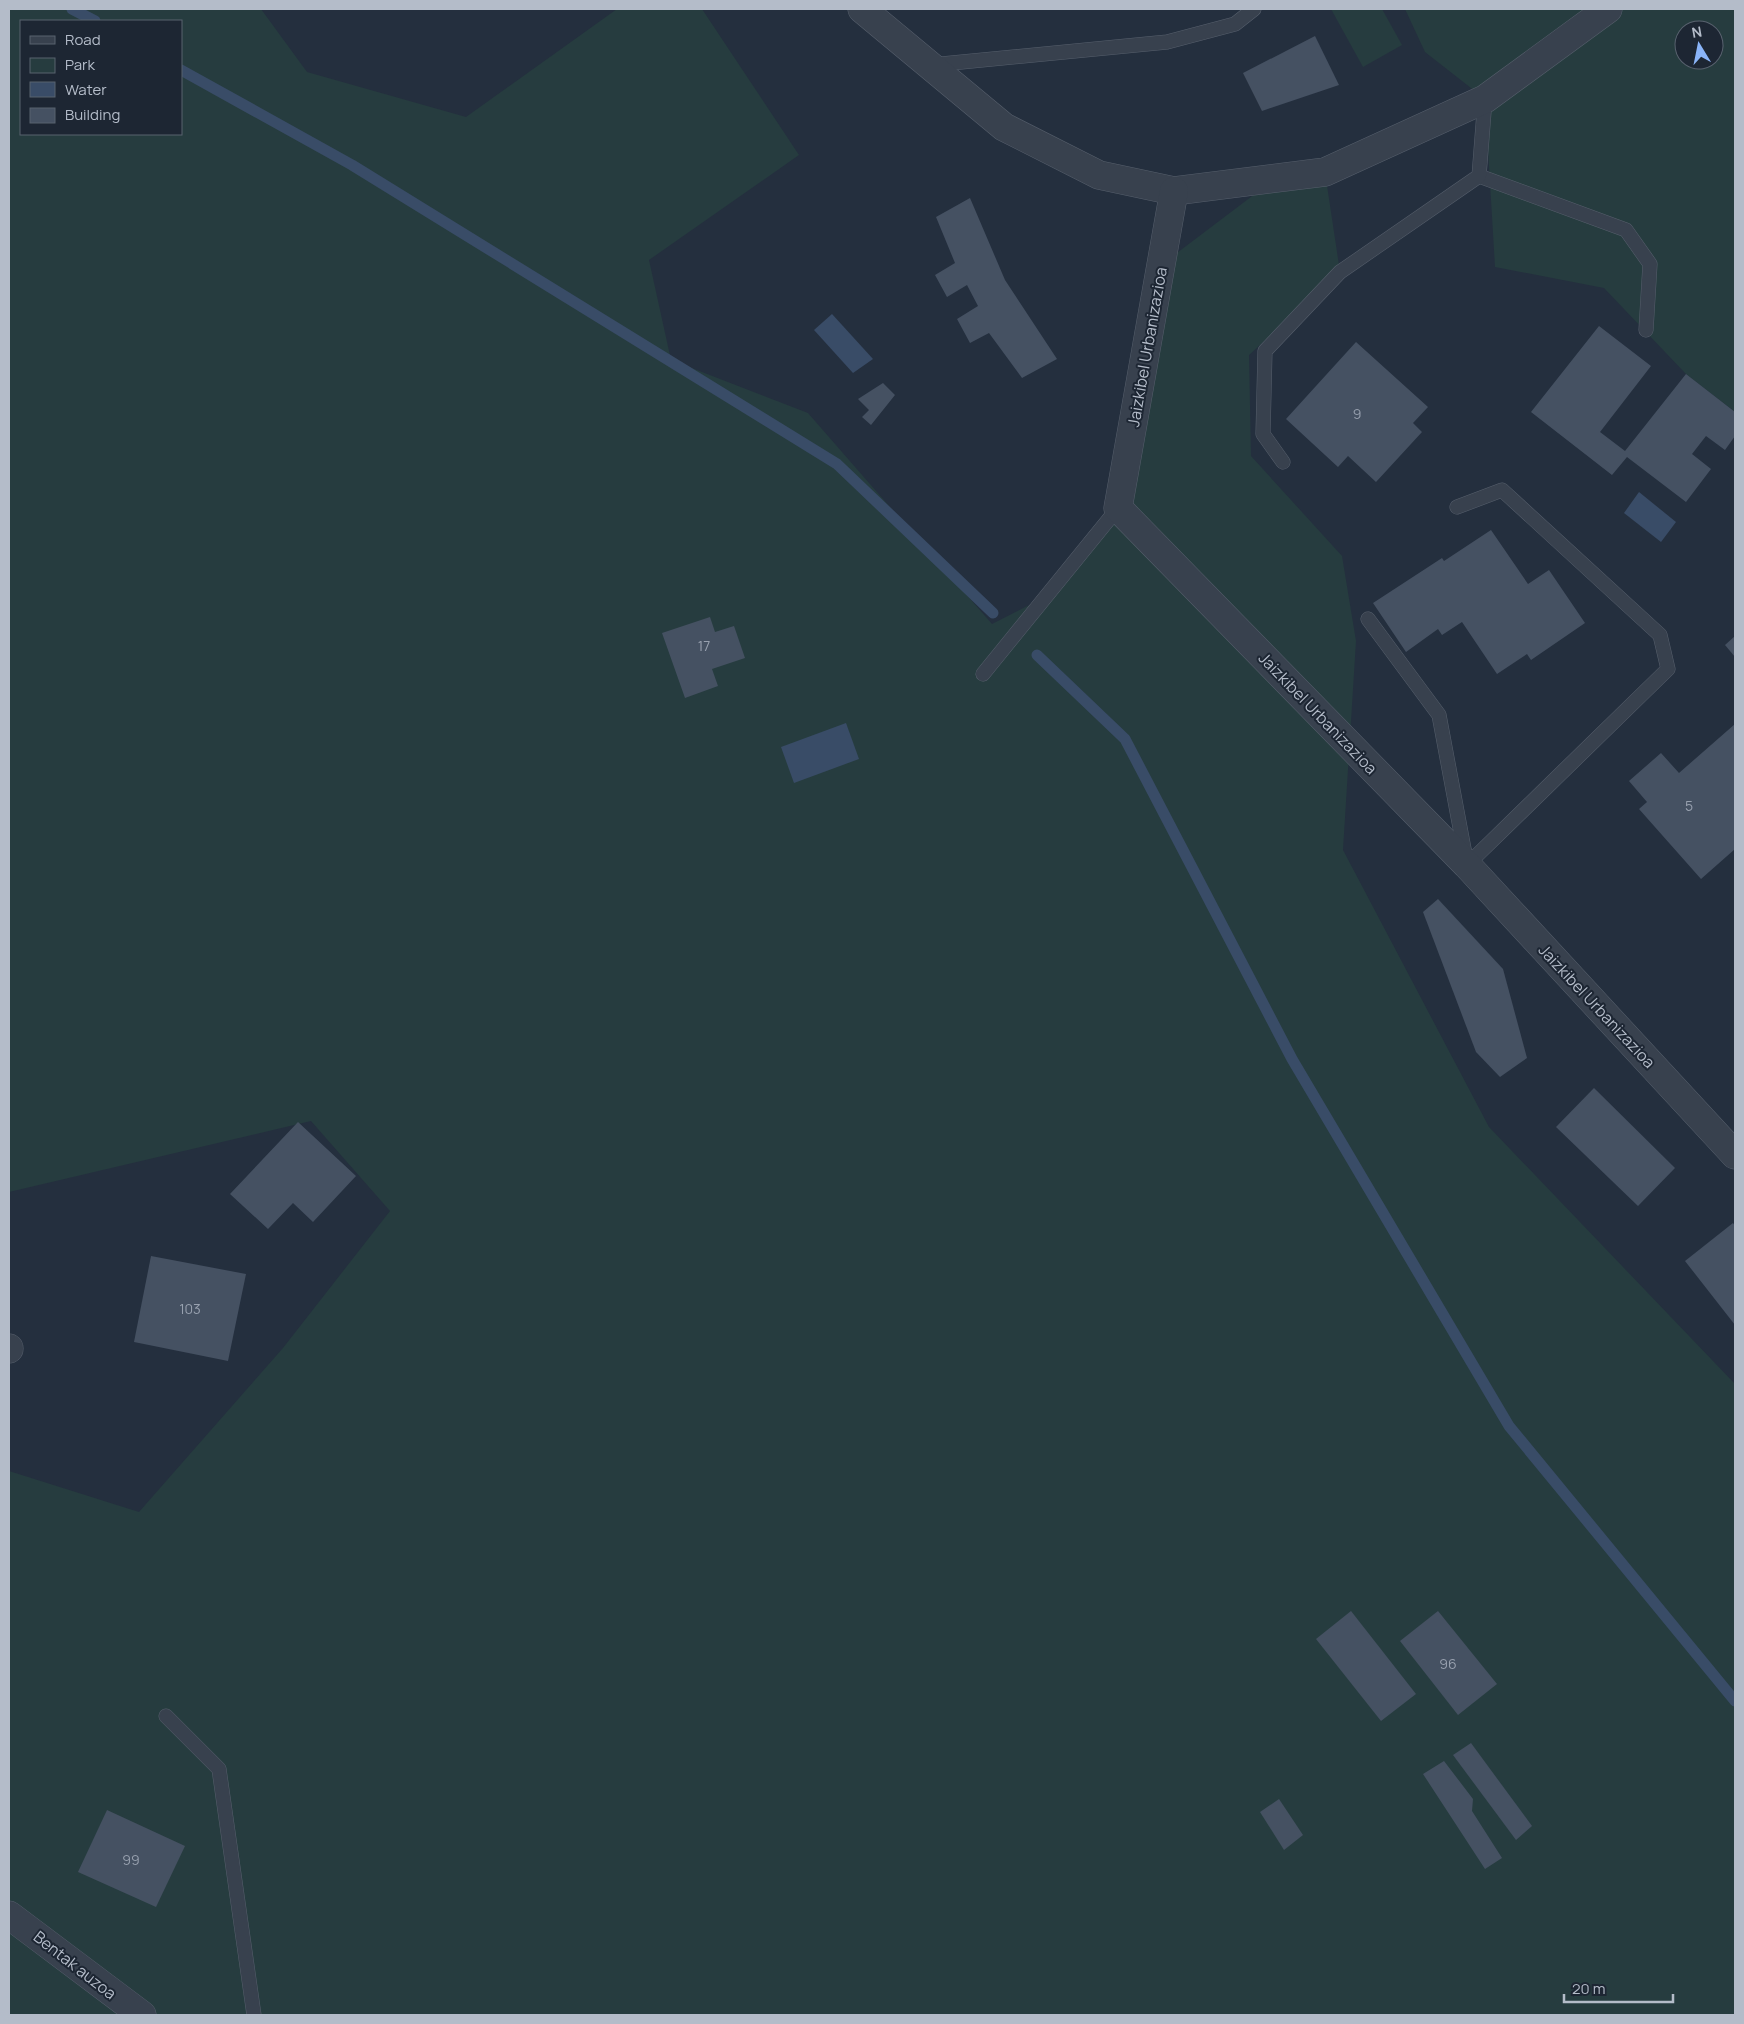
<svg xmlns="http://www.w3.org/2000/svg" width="1744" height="2024" viewBox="0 0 1744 2024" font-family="Manrope,sans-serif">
	<rect width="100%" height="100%" fill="#242f3e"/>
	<g fill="#263c3f" fill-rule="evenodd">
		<path d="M9 9H261L307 72 466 117 617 9H702L799 155 649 260 671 360 808 413 992 624 1045 597 1118 508 1161 265 1276 178 1325 172 1340 272 1249 355 1251 456 1342 556 1356 641 1343 850 1489 1127 1735 1384V2015H9V1471L139 1512 283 1348 390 1211 311 1121 9 1192ZM21 21H181V134H21Z"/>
		<polygon points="1331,9 1382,9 1402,45 1363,67"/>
		<path d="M1405 9H1735V412L1686 374 1604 288 1495 267 1485 99 1425 52ZM1684 30H1714V60H1684Z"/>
	</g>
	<g fill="#394c67">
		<polygon points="832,314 873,359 853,373 814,330"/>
		<polygon points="1639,492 1676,522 1661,542 1624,513"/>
		<polygon points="846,723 859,759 794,783 781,747"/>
	</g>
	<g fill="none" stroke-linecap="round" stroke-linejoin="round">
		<g stroke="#394c67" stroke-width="11">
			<polyline points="72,9 95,21"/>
			<polyline points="181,70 352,165 837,464 993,613"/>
			<polyline points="1037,655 1125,739 1292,1059 1509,1426 1735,1701"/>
		</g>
	</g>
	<g fill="#455162">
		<polygon points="1315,36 1339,85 1262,111 1243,73"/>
		<polygon points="970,198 1005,280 1057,359 1022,378 989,333 970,343 957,319 978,306 967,285 947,297 935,275 955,263 936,217"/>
		<polygon points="1599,326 1651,366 1600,432 1625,451 1686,374 1735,412 1735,436 1725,450 1706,436 1692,454 1711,469 1686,502 1627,457 1612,475 1531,412"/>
		<polygon points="1356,342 1428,407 1413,423 1422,432 1376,482 1348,456 1338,467 1286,419"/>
		<polygon points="883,383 895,395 871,425 862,417 869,410 858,399"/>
		<polygon points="1491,530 1528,584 1549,570 1585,623 1531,660 1527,654 1497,674 1462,622 1442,635 1438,629 1406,652 1373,603 1442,558 1444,561"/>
		<polygon points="710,617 715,632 734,626 745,658 712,669 718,686 685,698 662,633"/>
		<polygon points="1735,636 1735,657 1725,645"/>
		<polygon points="1735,724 1735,849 1701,879 1639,809 1647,802 1629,781 1661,753 1679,773"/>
		<polygon points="1438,899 1503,969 1527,1058 1500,1077 1476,1052 1423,912"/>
		<polygon points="1594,1088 1675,1168 1638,1206 1556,1127"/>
		<polygon points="298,1122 356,1176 313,1222 293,1203 268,1229 230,1194"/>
		<polygon points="1733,1223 1735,1226 1735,1325 1685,1261"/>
		<polygon points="151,1256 246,1274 228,1361 134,1342"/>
		<polygon points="1351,1611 1416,1694 1381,1721 1316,1639"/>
		<polygon points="1438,1611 1497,1684 1458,1715 1400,1641"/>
		<polygon points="1471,1743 1532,1826 1516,1840 1453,1755"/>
		<polygon points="1444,1761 1473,1799 1472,1811 1502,1858 1485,1869 1423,1774"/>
		<polygon points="1279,1799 1303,1835 1284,1850 1260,1812"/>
		<polygon points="107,1810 185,1846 156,1907 78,1872"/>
	</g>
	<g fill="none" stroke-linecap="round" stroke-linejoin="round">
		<g stroke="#565f6c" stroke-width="15">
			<g id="service">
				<polyline points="931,65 1167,42 1235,24 1254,9"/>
				<polyline points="1479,176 1626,230 1650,264 1646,330"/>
				<polyline points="1283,462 1263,434 1265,351 1340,272 1479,176 1485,99"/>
				<polyline points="1368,619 1439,715 1467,865 1668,669 1660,635 1502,490 1457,507"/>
				<polyline points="983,674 1118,508"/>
				<polyline points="166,1716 219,1769 254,2015"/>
			</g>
		</g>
		<g stroke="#565f6c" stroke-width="29">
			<g id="minor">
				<polyline points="862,9 1004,127 1099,175 1174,191 1325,172 1485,99 1608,9"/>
				<polyline points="1174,191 1118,508 1467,865 1735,1155"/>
				<polyline points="9,1348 9,1349"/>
				<polyline points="9,1915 142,2015"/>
			</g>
		</g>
		<use href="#service" stroke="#38414e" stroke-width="14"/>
		<use href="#minor" stroke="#38414e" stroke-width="28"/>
	</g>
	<g text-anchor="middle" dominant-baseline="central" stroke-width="4" stroke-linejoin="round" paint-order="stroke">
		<g font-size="14" fill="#98a1af">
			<text x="1357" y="413">9</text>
			<text x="704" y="645">17</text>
			<text x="1689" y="805">5</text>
			<text x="190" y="1308">103</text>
			<text x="1448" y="1663">96</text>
			<text x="131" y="1859">99</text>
		</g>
		<g font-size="16" fill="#b4bcc9" stroke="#1d2633">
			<text transform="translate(1147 347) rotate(-80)">Jaizkibel Urbanizazioa</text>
			<text transform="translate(1318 713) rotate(46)">Jaizkibel Urbanizazioa</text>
			<text transform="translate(1597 1006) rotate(47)">Jaizkibel Urbanizazioa</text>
			<text transform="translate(75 1965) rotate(38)">Bentak auzoa</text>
		</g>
	</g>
	<rect width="1744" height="2024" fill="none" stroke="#b4bcc9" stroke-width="20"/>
	<rect x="20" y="20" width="162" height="115" fill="#1d2633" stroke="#59626f"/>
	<rect x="30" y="36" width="25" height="8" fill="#38414e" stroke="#59626f"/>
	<text x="65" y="45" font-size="15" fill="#b4bcc9">Road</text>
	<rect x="30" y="58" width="25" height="15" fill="#263c3f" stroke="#59626f"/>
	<text x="65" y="70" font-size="15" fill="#b4bcc9">Park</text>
	<rect x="30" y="82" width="25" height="15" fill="#394c67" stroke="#59626f"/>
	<text x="65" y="95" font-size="15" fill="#b4bcc9">Water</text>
	<rect x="30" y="108" width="25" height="15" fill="#455162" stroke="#59626f"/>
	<text x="65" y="120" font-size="15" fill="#b4bcc9">Building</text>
	<g transform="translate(1699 45) rotate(350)"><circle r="24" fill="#1d2633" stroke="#59626f"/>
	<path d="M0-4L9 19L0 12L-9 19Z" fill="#8ab4f8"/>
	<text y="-8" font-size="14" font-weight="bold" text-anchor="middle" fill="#b4bcc9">N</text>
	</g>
	<path d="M1564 1994v8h109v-8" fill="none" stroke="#b4bcc9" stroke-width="2.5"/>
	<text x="1572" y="1994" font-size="15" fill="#b4bcc9" stroke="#1d2633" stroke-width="4" paint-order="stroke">20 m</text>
</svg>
